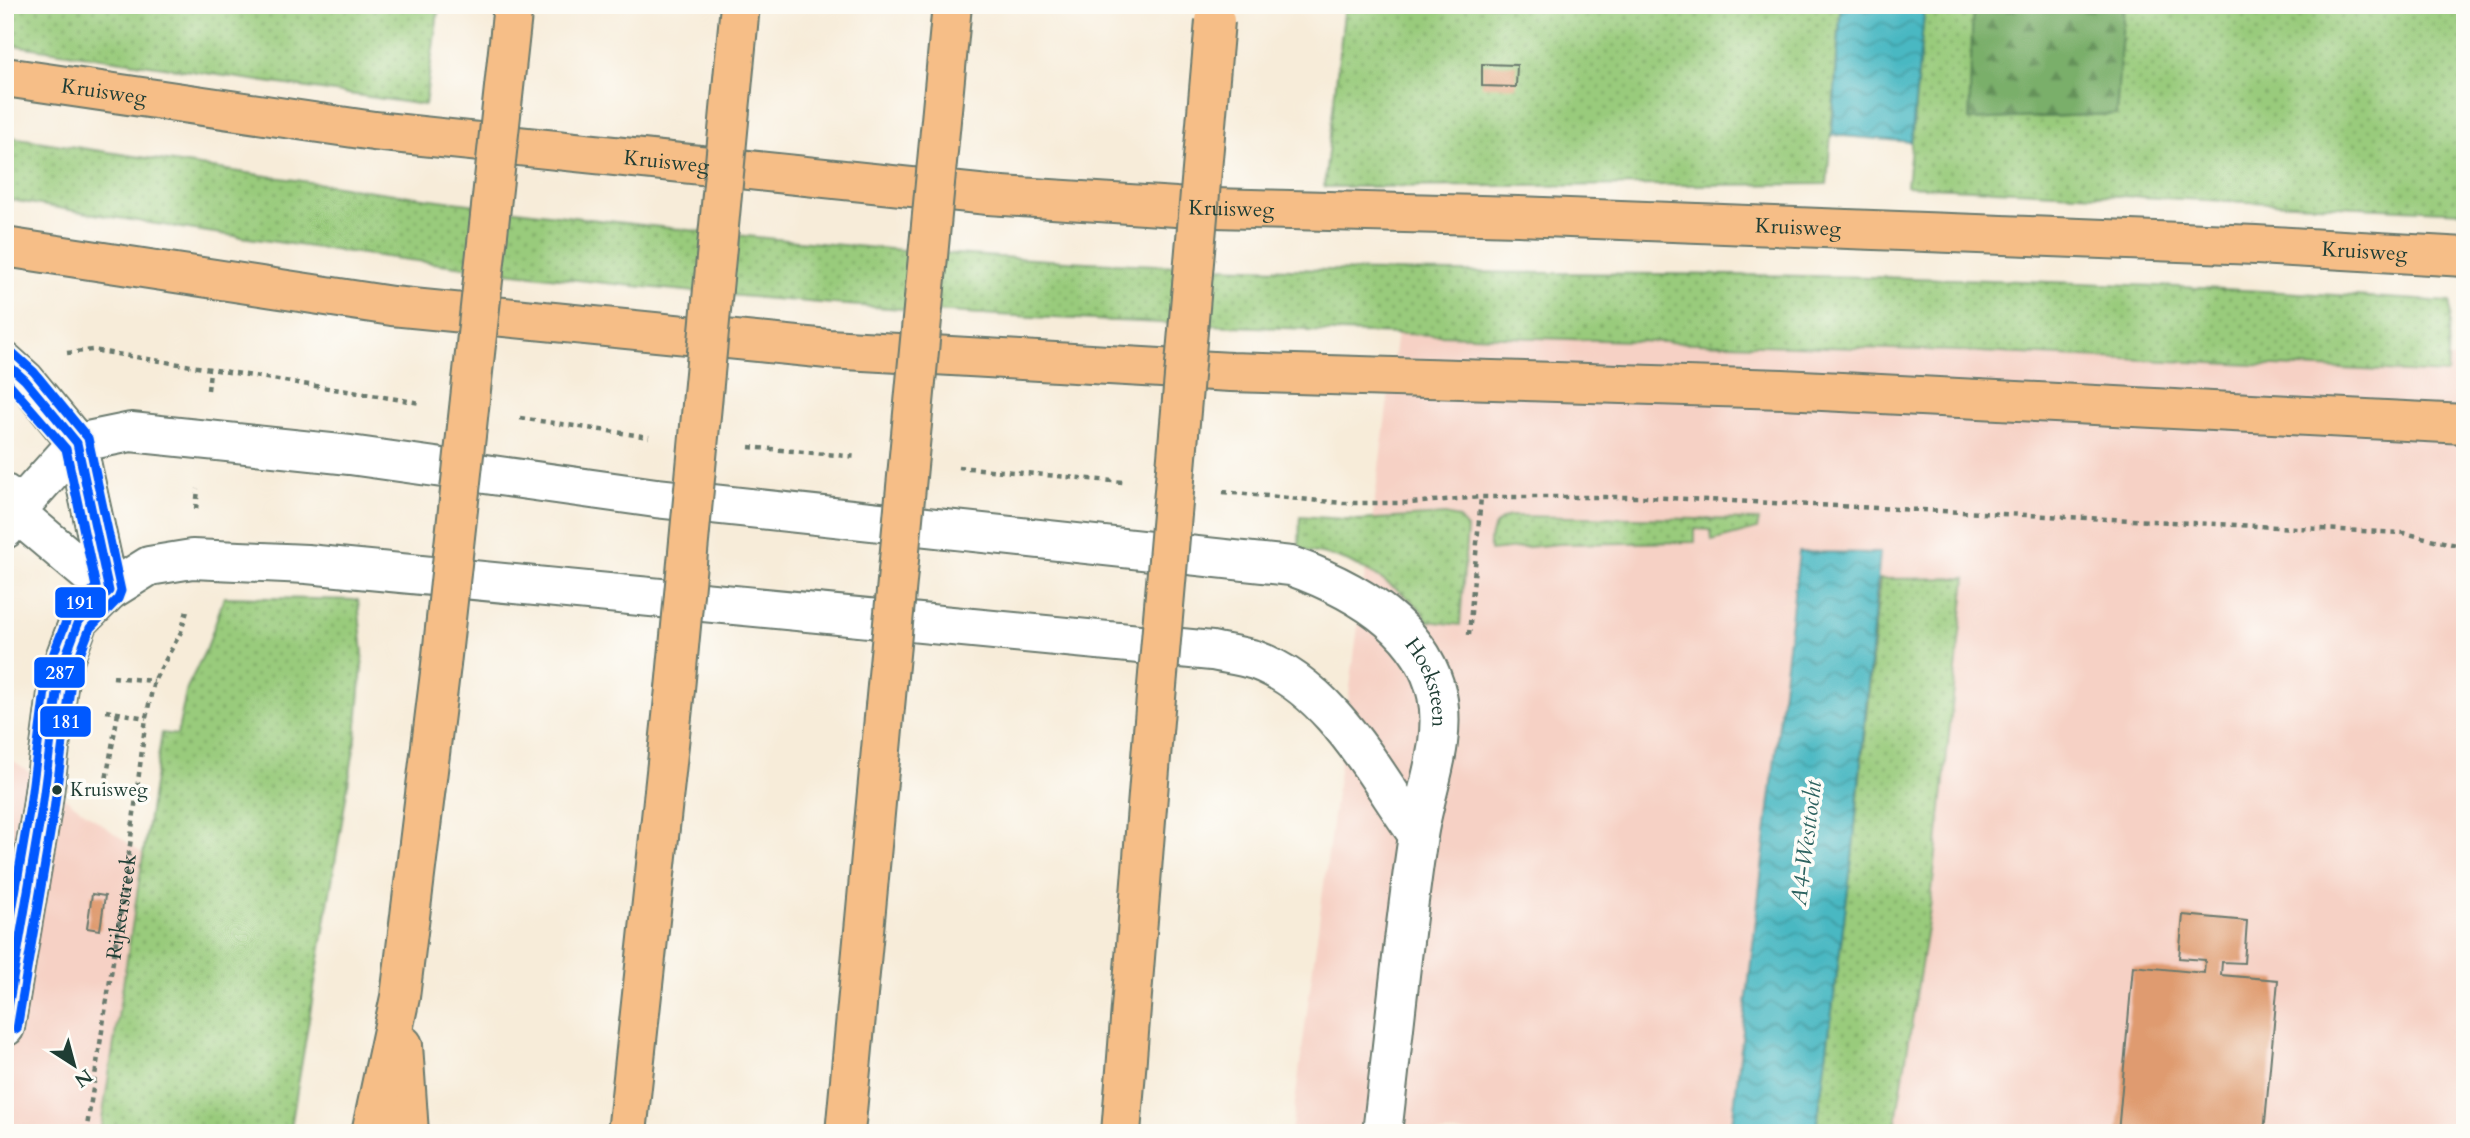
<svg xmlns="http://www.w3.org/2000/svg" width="2470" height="1138" viewBox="0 0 2470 1138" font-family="Cardo,serif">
	<defs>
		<pattern id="grass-dots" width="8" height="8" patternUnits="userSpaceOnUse" patternTransform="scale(1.75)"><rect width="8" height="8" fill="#99cb7b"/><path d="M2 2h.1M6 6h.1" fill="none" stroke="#7ca666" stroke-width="1.8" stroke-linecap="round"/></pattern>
		<pattern id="forest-firs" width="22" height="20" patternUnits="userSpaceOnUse" patternTransform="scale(1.75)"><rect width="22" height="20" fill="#7aaf6b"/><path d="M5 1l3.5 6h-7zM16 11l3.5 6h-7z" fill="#639059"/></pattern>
		<pattern id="water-waves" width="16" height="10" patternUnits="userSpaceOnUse" patternTransform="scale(1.75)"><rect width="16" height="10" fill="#49b8c2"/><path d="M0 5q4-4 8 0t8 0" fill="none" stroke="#3c979e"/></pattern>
	</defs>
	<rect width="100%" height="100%" fill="#fdfcf7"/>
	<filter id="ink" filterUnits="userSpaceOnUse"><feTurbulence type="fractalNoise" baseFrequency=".0143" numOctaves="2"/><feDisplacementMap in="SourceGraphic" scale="14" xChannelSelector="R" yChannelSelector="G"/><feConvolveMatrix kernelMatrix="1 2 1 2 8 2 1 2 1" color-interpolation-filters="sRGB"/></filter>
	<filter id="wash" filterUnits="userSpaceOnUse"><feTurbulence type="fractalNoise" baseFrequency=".00686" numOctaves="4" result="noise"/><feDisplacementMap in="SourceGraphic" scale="28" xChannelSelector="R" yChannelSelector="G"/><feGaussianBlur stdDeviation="1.57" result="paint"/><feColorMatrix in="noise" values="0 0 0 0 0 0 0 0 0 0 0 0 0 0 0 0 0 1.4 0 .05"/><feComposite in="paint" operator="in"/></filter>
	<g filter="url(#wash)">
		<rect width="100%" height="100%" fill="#f7ecd9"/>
		<g fill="#f6d1c5">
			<polygon points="2076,323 2465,360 2465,1133 1291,1133 1397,332"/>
			<polygon points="5,755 216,906 169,1133 5,1133"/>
		</g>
		<g fill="url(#grass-dots)" stroke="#5c8458" stroke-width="2">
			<polygon points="5,5 439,5 425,105 5,44"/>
			<polygon points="1345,5 1841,5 1827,184 1324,187"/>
			<polygon points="1925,5 1973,5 1970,120 2116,114 2124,5 2465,5 2465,212 1907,186"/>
			<path d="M5 136C346 190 689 239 1033 259 1325 276 1617 271 1909 278 2090 282 2270 290 2451 302L2447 374 1957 351 1308 331V329C1204 325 1101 321 998 315 664 296 333 256 5 199Z"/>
			<path d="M1445 515 1458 518 1467 528 1460 625 1427 621C1421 601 1373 573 1353 564 1336 556 1317 553 1299 550L1300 516 1359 520Z"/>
			<path d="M1509 516 1759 520 1757 529 1712 541 1711 530 1695 529V542L1558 544 1490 551C1489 534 1492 523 1509 516Z"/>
			<polygon points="1966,578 1930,909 1894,1133 1816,1133 1852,859 1880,579"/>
			<polygon points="224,597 358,600 363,655 356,737 290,1133 100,1133 162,733 177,735 187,688 208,645"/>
		</g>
		<polygon fill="url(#forest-firs)" stroke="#4c7650" stroke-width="2" points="1973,5 2124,5 2116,114 1969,120"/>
		<g fill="url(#water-waves)" stroke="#347a7b" stroke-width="2">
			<polygon points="1841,5 1925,5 1911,142 1832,135"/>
			<polygon points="1799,552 1880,553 1852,859 1816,1133 1731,1133"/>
		</g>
		<g id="blocks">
			<g fill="#df9b70">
				<polygon points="1482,64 1517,65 1516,87 1482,86"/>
				<polygon points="92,894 105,896 100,930 87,928"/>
				<polygon points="2183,915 2247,921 2244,963 2222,962 2221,975 2278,980 2264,1133 2118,1133 2133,966 2204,973 2205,960 2179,958"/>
			</g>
		</g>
	</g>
	<g filter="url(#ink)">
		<use href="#blocks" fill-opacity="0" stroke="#6b7a6e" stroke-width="2"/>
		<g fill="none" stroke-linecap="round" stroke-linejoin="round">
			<g stroke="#6b7a6e" stroke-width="42">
				<g id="tertiary">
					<polyline points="5,362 25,380 77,443 109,591"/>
					<polyline points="5,494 15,512 109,591"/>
					<path id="s2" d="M5 529 15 512 77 443 131 432 350 455 656 498 1291 566C1352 588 1422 626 1437 695 1447 742 1425 790 1418 836 1403 934 1394 1034 1382 1133"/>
					<path d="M5 1027 42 808 60 671 79 621 109 591 149 566 192 559 307 564 1212 651C1226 654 1241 656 1255 660 1332 688 1373 772 1418 835"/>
				</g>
			</g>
			<g stroke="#6b7a6e" stroke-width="42">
				<g id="trunk">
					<path id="s3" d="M5 77 374 131 988 195 1176 207 1518 216 2256 245 2465 257"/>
					<polyline points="5,247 392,306 828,349 1231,372 1783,389 2465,424"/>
				</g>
			</g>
			<g stroke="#6b7a6e" stroke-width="42">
				<g id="motorway">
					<polyline points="403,1045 409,1133"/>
					<polyline points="371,1133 400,997 441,665"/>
					<polyline points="627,1133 675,689"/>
					<polyline points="845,1133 885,707"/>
					<polyline points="1121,1133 1153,732"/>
				</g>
			</g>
			<g stroke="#6b7a6e" stroke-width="4.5" stroke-dasharray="5 5" stroke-linecap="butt">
				<polyline points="67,353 92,350 421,403"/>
				<polyline points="208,390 210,371"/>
				<polyline points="520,418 649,437"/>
				<polyline points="749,447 858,457"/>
				<polyline points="958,467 1123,482"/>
				<polyline points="1223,492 1343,503 1410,503 1481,497 1646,497 2404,533 2465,547"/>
				<polyline points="196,509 198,489"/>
				<polyline points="1469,635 1481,497"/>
				<polyline points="113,677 154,681"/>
				<polyline points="106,711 146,718"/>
				<polyline points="103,797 118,713"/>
				<path id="s1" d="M86 1133 125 885 146 718 154 681 181 632 187 611"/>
			</g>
			<use href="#tertiary" stroke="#fff" stroke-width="38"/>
			<use href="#trunk" stroke="#f6be87" stroke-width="38"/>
			<use href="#motorway" stroke="#f6be87" stroke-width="38"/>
			<g stroke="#6b7a6e" stroke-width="42" stroke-linecap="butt">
				<g id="motorway-bridge">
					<polyline points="441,665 513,5"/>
					<polyline points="675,689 740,5"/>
					<polyline points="885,707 952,5"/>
					<polyline points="1153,732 1215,21"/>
				</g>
			</g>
			<use href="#motorway-bridge" stroke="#f6be87" stroke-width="38"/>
			<g stroke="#fdfcf7" stroke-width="14">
				<polyline id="bus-1" points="5,362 25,380 77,443 109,591 79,621 60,671 42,808 5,1026"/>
			</g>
			<g stroke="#fdfcf7" stroke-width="14">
				<polyline id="bus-2" points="5,379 66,449 96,587 69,614 48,668 30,806 5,952"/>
			</g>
			<g stroke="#fdfcf7" stroke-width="14">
				<polyline id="bus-3" points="13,353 34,372 88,438 121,591 118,599 90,628 72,674 54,810 17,1029"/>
			</g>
			<use href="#bus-1" stroke="#0059ff" stroke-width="9"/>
			<use href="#bus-2" stroke="#0059ff" stroke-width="9"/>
			<use href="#bus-3" stroke="#0059ff" stroke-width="9"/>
		</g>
	</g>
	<circle fill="#1f3d34" stroke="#fdfcf7" stroke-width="2.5" cx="57" cy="790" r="6"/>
	<g text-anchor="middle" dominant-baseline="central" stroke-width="7" stroke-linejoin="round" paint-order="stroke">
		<g font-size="19" fill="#1f3d34" stroke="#fdfcf7" text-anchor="start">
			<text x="70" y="790">Kruisweg</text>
		</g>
		<g font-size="21" fill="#1f3d34" stroke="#fdfcf7">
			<text stroke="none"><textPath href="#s3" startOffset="100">Kruisweg</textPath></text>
			<text stroke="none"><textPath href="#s3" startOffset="667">Kruisweg</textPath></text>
			<text stroke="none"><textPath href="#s3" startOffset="1234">Kruisweg</textPath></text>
			<text stroke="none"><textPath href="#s3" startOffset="1801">Kruisweg</textPath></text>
			<text stroke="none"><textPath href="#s3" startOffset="2368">Kruisweg</textPath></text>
			<text stroke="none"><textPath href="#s2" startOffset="1524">Hoeksteen</textPath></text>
			<text stroke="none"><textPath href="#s1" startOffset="229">Rijkerstreek</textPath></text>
		</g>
		<g font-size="23" font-style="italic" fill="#2c625f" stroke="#fdfcf7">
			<text transform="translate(1806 843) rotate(-83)">A4-Westtocht</text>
		</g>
	</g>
	<g stroke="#fdfcf7" stroke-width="2.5">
		<rect x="54" y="586" width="53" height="33" rx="7" fill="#0059ff"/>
		<rect x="33" y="656" width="53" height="33" rx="7" fill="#0059ff"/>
		<rect x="39" y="705" width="53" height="33" rx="7" fill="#0059ff"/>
	</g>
	<g font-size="19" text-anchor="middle" font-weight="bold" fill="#fff">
		<text x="80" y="609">191</text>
		<text x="60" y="679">287</text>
		<text x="66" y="728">181</text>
	</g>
	<rect width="2470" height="1138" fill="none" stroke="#fdfcf7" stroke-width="28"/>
	<g transform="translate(74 1065) rotate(144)" stroke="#fdfcf7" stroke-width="5" paint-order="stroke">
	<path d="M0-5L12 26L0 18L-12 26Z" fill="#1f3d34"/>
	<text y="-10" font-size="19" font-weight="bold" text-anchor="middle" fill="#1f3d34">N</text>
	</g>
</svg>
